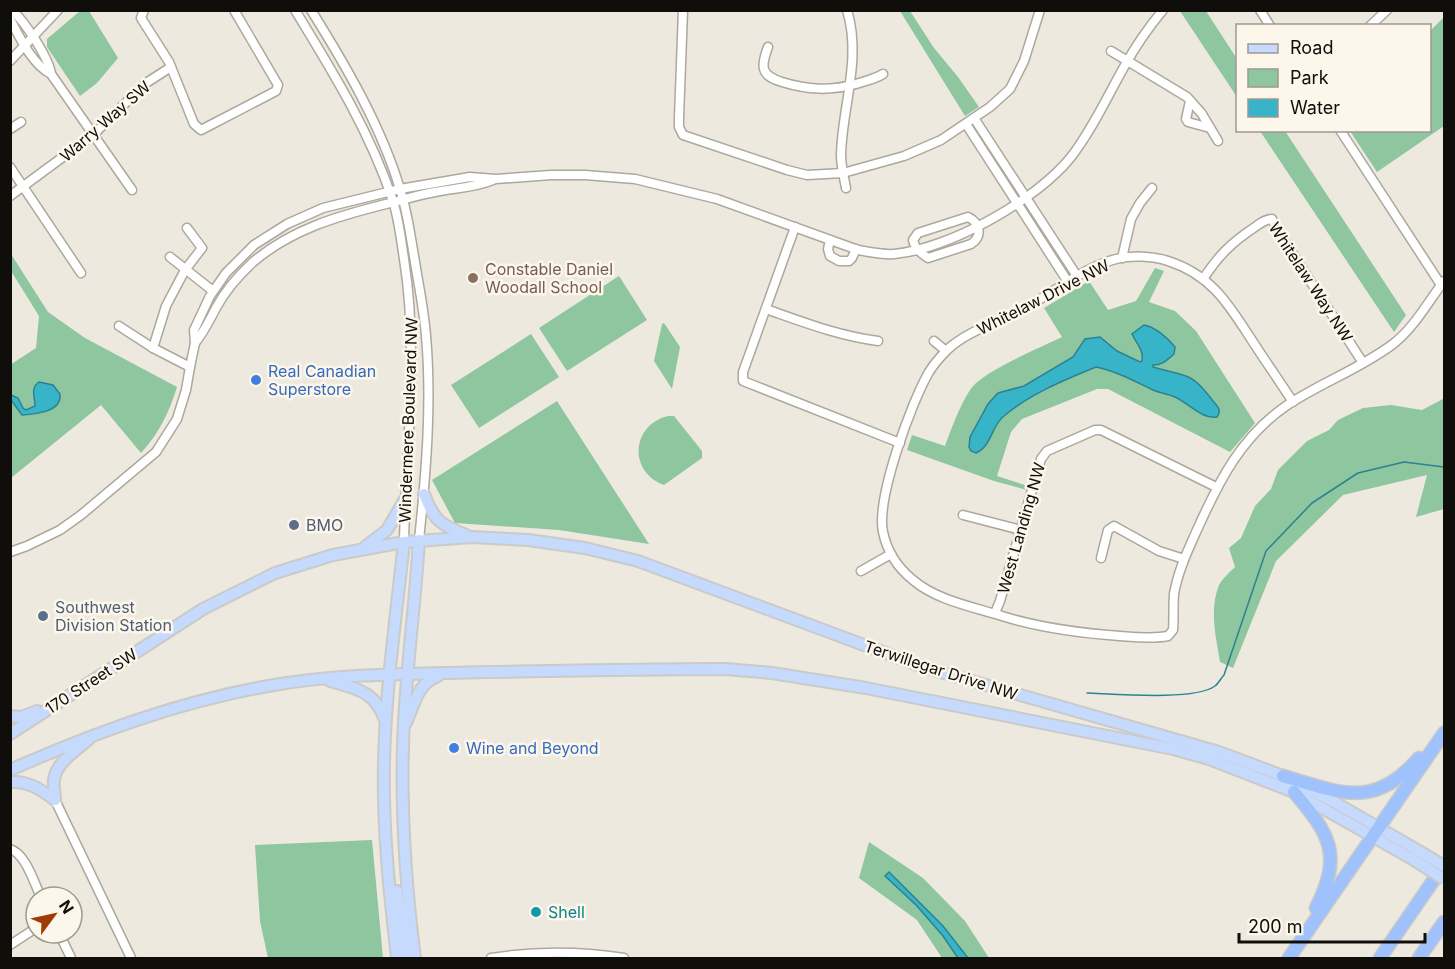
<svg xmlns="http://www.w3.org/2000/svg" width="1455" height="969" viewBox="0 0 1455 969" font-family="Inter,sans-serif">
	<rect width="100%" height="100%" fill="#eee9de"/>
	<g fill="#8ec69f">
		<polygon points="80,11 89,11 118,58 97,83 80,96 47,47 47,39"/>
		<polygon points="900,11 910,11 934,48 958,77 979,107 965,116"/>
		<polygon points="1180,11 1206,11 1237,59 1237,97"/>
		<polygon points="1444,17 1444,126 1377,172 1350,131 1430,130 1430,31"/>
		<polygon points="1260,131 1285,131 1406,315 1394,332"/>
		<path d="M11 254 48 312 85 338 177 387C169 413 159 433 141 453L101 405 11 478 10 365 36 348 39 316 11 271Z"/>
		<path d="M1155 268 1164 271 1149 302 1175 311 1196 331 1255 423 1230 452 1108 389H1097L1022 419 1011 432 997 476 1028 486 1027 490 994 481 907 450 912 435 945 446C952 427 959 407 970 390 982 371 1040 348 1062 337L1044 308 1089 281 1108 310 1136 301Z"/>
		<polygon points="619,276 647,320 567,371 539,328"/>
		<polygon points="664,323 680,347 672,389 654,361 662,324"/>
		<polygon points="531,334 559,377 479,428 451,385"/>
		<path d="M1443 399 1444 402V509L1416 517 1427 475 1343 495 1276 561 1233 668 1220 662C1216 637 1209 610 1219 585 1222 579 1230 572 1235 567L1229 548 1241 538 1255 506 1271 489 1278 470 1307 441 1329 430 1338 420 1363 408 1391 405 1422 410Z"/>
		<polygon points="557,401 649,544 559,530 455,523 432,480"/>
		<path d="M668 416H674L702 451V458L664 485C628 472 631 425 668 416Z"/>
		<polygon points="372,840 383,958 268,958 260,921 255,845"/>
		<polygon points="869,842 923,878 965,921 989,958 942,958 917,920 859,878"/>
	</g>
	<g fill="#38b4c9" stroke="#2c8290" stroke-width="1.5">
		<path d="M1144 325C1155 327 1168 338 1175 347L1174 354C1167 360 1163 365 1153 365V367C1186 377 1190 370 1213 401 1218 407 1222 410 1217 417 1203 420 1188 403 1175 397 1168 394 1160 393 1153 390 1134 381 1116 371 1096 367 1064 380 1030 394 1004 416 991 426 992 446 976 453L971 451 969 447 970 437 988 404 998 393 1024 386 1073 357 1085 339 1100 337 1117 351 1140 362 1142 361C1144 350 1136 343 1132 334Z"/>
		<path d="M39 382 53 385 60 394C62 412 36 414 22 415L11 400V395L18 398 23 408 26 410 35 406C35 397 30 388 39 382Z"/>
		<polygon points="889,872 943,926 968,958 958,958 943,936 917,906 885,876"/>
	</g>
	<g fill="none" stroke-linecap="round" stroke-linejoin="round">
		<path stroke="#2c8290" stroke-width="1.5" d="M1087 693C1115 694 1194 701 1215 686 1218 684 1221 678 1224 675L1266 551 1312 503 1358 473 1404 462 1444 467"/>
		<g stroke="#aca89d" stroke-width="11">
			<g id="minor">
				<path d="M12 10C25 22 49 58 51 74L132 190"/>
				<polyline points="144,10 141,18 169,62 194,124 201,130 276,91 278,85 234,10"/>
				<path d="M295 10C333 72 370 132 393 201 399 220 401 240 404 259 419 353 406 447 404 542"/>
				<path d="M311 10C346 66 381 126 400 189 407 210 410 233 414 256 418 282 424 309 426 336 432 404 426 473 419 540"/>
				<polyline points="683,10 679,118 679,127 683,135 787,170 807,175 843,173 904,156 941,140 990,107 1010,89 1024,61 1040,10"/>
				<polyline points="1260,10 1270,26"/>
				<path d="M10 19C20 38 32 64 51 74"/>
				<polyline points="1370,26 1387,10"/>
				<path d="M768 47C766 53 762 62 764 69 766 77 776 80 782 82 808 90 830 91 856 84 865 81 875 79 883 74"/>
				<polyline points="1111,51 1187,97 1202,114 1218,141"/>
				<polyline points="10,61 58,10"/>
				<polyline points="1190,101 1186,119 1188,122 1210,128"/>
				<polyline points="974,118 1077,276"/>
				<polyline points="966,124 1068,282"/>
				<polyline points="10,129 21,122"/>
				<polyline points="1340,130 1441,285"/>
				<polyline points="10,167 81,273"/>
				<path d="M846 188C844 177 841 166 841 155 842 107 862 59 847 10"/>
				<polyline points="10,196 94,134 146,83 171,67"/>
				<path d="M968 217C980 223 983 236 971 244L928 258C921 253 915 249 913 240L918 233Z"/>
				<polyline points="795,227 743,372 743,381 900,443"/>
				<polyline points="830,240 828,249 830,256 839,261 849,261 852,258 856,249"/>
				<polyline points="170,257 213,291"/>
				<polyline points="1122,258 1131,219 1140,203 1152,188"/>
				<path d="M1203 279C1219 255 1231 243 1255 227 1261 223 1265 219 1272 219L1278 231 1363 363"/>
				<path d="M766 309C803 322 839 336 878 341"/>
				<polyline points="119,326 153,348 190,367"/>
				<polyline points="934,341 946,351"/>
				<path d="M195 343C204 332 209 321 216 308 225 291 239 275 253 262 292 229 338 216 386 204 402 200 418 195 435 192 454 188 474 188 493 180"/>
				<polyline points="153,348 166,306 185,270 202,248 187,228"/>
				<path d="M1293 402C1280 382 1266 362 1253 342 1229 305 1212 275 1168 261 1152 256 1132 255 1116 259 1082 268 1054 293 1023 309 998 323 968 330 947 350 940 357 934 364 929 372 911 403 876 499 883 532 887 551 898 568 913 580 936 600 973 607 1002 616 1040 628 1079 633 1120 636 1135 637 1153 639 1168 636L1173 630C1174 618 1173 606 1174 594 1178 571 1188 550 1197 530 1219 481 1241 437 1286 406 1320 383 1360 369 1393 344 1414 328 1428 302 1444 281"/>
				<polyline points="963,515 1021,530"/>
				<path d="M10 552 27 546 60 530 81 515 156 452 177 419 186 390 190 367 195 343 194 330 210 296 226 273 254 245 287 224 323 208 400 189 470 177 496 179 551 175H585L635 179 717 199 858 250C870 252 882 255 894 254 949 249 1037 200 1071 157 1092 130 1107 97 1124 67 1135 47 1148 28 1163 10"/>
				<polyline points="1101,558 1108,530 1114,526 1159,551 1184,559"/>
				<polyline points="861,571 891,554"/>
				<polyline points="995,613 1000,601 1041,459 1047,451 1095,430 1101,430 1216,487"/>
				<polyline points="55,800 131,958"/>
				<path d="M10 849C26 854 34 883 41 897"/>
				<polyline points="59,933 71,958"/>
				<polyline points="10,945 36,928"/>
				<path d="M491 958C535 951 579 951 624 958"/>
			</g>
		</g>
		<g stroke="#cacac9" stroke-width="14">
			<g id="major">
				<path d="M424 494C434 521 441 525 466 535"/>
				<polyline points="366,546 387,530 405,499"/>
				<path d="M330 681C357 689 375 691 385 720"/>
				<polyline points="10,716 22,717 37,711"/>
				<path d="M406 723C415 703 417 684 438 676"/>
				<polyline points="10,734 203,609 275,573 333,555 404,542 472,537 528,540 585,548 638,561 923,667 1219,752 1283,776 1336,803 1419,851"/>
				<path d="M10 770C94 733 178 702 268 686 339 673 413 674 485 672 565 671 645 669 725 669L772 673 866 688 1173 749 1209 759 1294 792 1414 860"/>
				<path d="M10 782C29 781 40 789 55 800"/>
				<path d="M55 800C55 793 53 786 54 780 56 762 77 750 89 739"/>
				<polyline points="397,891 407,958"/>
				<path d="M397 958C391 905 385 852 384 798 382 712 395 627 404 542"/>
				<path d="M415 958C406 888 401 816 403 745 405 676 415 609 419 540"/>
			</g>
		</g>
		<g stroke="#cacac9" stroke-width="15">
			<g id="highway">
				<path d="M1283 776C1340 793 1374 810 1419 758"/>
				<path d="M1294 792C1330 835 1343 854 1316 908"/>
				<polyline points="1289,958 1444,733"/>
				<polyline points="1380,958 1444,865"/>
				<polyline points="1419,958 1444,922"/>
			</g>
		</g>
		<use href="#minor" stroke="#fff" stroke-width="8"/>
		<use href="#major" stroke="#c5dafd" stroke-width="10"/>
		<use href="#highway" stroke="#9fc2fc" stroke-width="12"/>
		<g stroke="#cacac9" stroke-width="14" stroke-linecap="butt">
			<g id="major-bridge">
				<polyline points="1419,851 1444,866"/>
				<polyline points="1414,860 1444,879"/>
			</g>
		</g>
		<use href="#major-bridge" stroke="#c5dafd" stroke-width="10"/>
	</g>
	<circle fill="#8d6e63" stroke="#fcf6eb" stroke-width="2" cx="473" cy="278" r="6"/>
	<g fill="#3f7fe0" stroke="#fcf6eb" stroke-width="2">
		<circle cx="256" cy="380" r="6"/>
		<circle cx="454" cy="748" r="6"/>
	</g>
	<g fill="#5c6f8a" stroke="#fcf6eb" stroke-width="2">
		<circle cx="294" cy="525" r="6"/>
		<circle cx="43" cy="616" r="6"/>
	</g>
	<circle fill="#0f9aa8" stroke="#fcf6eb" stroke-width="2" cx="536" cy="912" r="6"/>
	<g text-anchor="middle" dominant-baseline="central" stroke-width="5" stroke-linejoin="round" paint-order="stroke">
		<g font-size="16" fill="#0f0e0a" stroke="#fcf6eb">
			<text transform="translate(105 121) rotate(-41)">Warry Way SW</text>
			<text transform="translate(1311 282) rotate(57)">Whitelaw Way NW</text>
			<text transform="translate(1043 297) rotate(-27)">Whitelaw Drive NW</text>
			<text transform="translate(408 420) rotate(-88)">Windermere Boulevard NW</text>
			<text transform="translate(1021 528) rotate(-74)">West Landing NW</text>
			<text transform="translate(941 670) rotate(18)">Terwillegar Drive NW</text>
			<text transform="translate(91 681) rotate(-33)">170 Street SW</text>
		</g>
		<g font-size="16" fill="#785e54" stroke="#fcf6eb" text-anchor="start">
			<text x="485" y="269">Constable Daniel<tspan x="485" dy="18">Woodall School</tspan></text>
		</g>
		<g font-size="16" fill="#366cbe" stroke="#fcf6eb" text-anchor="start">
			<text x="268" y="371">Real Canadian<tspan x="268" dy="18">Superstore</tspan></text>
			<text x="466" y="748">Wine and Beyond</text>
		</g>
		<g font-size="16" fill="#4e5e75" stroke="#fcf6eb" text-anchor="start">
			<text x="306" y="525">BMO</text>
			<text x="55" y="607">Southwest<tspan x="55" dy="18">Division Station</tspan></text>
		</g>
		<g font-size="16" fill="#0d838f" stroke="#fcf6eb" text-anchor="start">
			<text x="548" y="912">Shell</text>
		</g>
	</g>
	<rect width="1455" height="969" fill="none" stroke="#0f0e0a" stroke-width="24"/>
	<rect x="1236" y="24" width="195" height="108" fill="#fcf6eb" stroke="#9d9991" stroke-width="1.5"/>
	<rect x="1248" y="44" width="30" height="9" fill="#c5dafd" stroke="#9d9991" stroke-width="1.5"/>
	<text x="1290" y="54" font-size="18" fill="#0f0e0a">Road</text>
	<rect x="1248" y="69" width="30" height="18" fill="#8ec69f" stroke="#9d9991" stroke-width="1.5"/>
	<text x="1290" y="84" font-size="18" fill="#0f0e0a">Park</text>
	<rect x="1248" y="99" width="30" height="18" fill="#38b4c9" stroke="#9d9991" stroke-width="1.5"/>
	<text x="1290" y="114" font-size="18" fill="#0f0e0a">Water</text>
	<g transform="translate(54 915) rotate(57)"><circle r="28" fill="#fcf6eb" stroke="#9d9991" stroke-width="1.5"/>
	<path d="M0-4.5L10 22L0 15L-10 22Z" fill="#a03c03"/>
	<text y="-9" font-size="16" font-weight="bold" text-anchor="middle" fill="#0f0e0a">N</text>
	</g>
	<path d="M1239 933v9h186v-9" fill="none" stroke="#0f0e0a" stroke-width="3"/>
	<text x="1248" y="933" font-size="18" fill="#0f0e0a" stroke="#fcf6eb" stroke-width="4.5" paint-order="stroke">200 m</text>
</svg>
